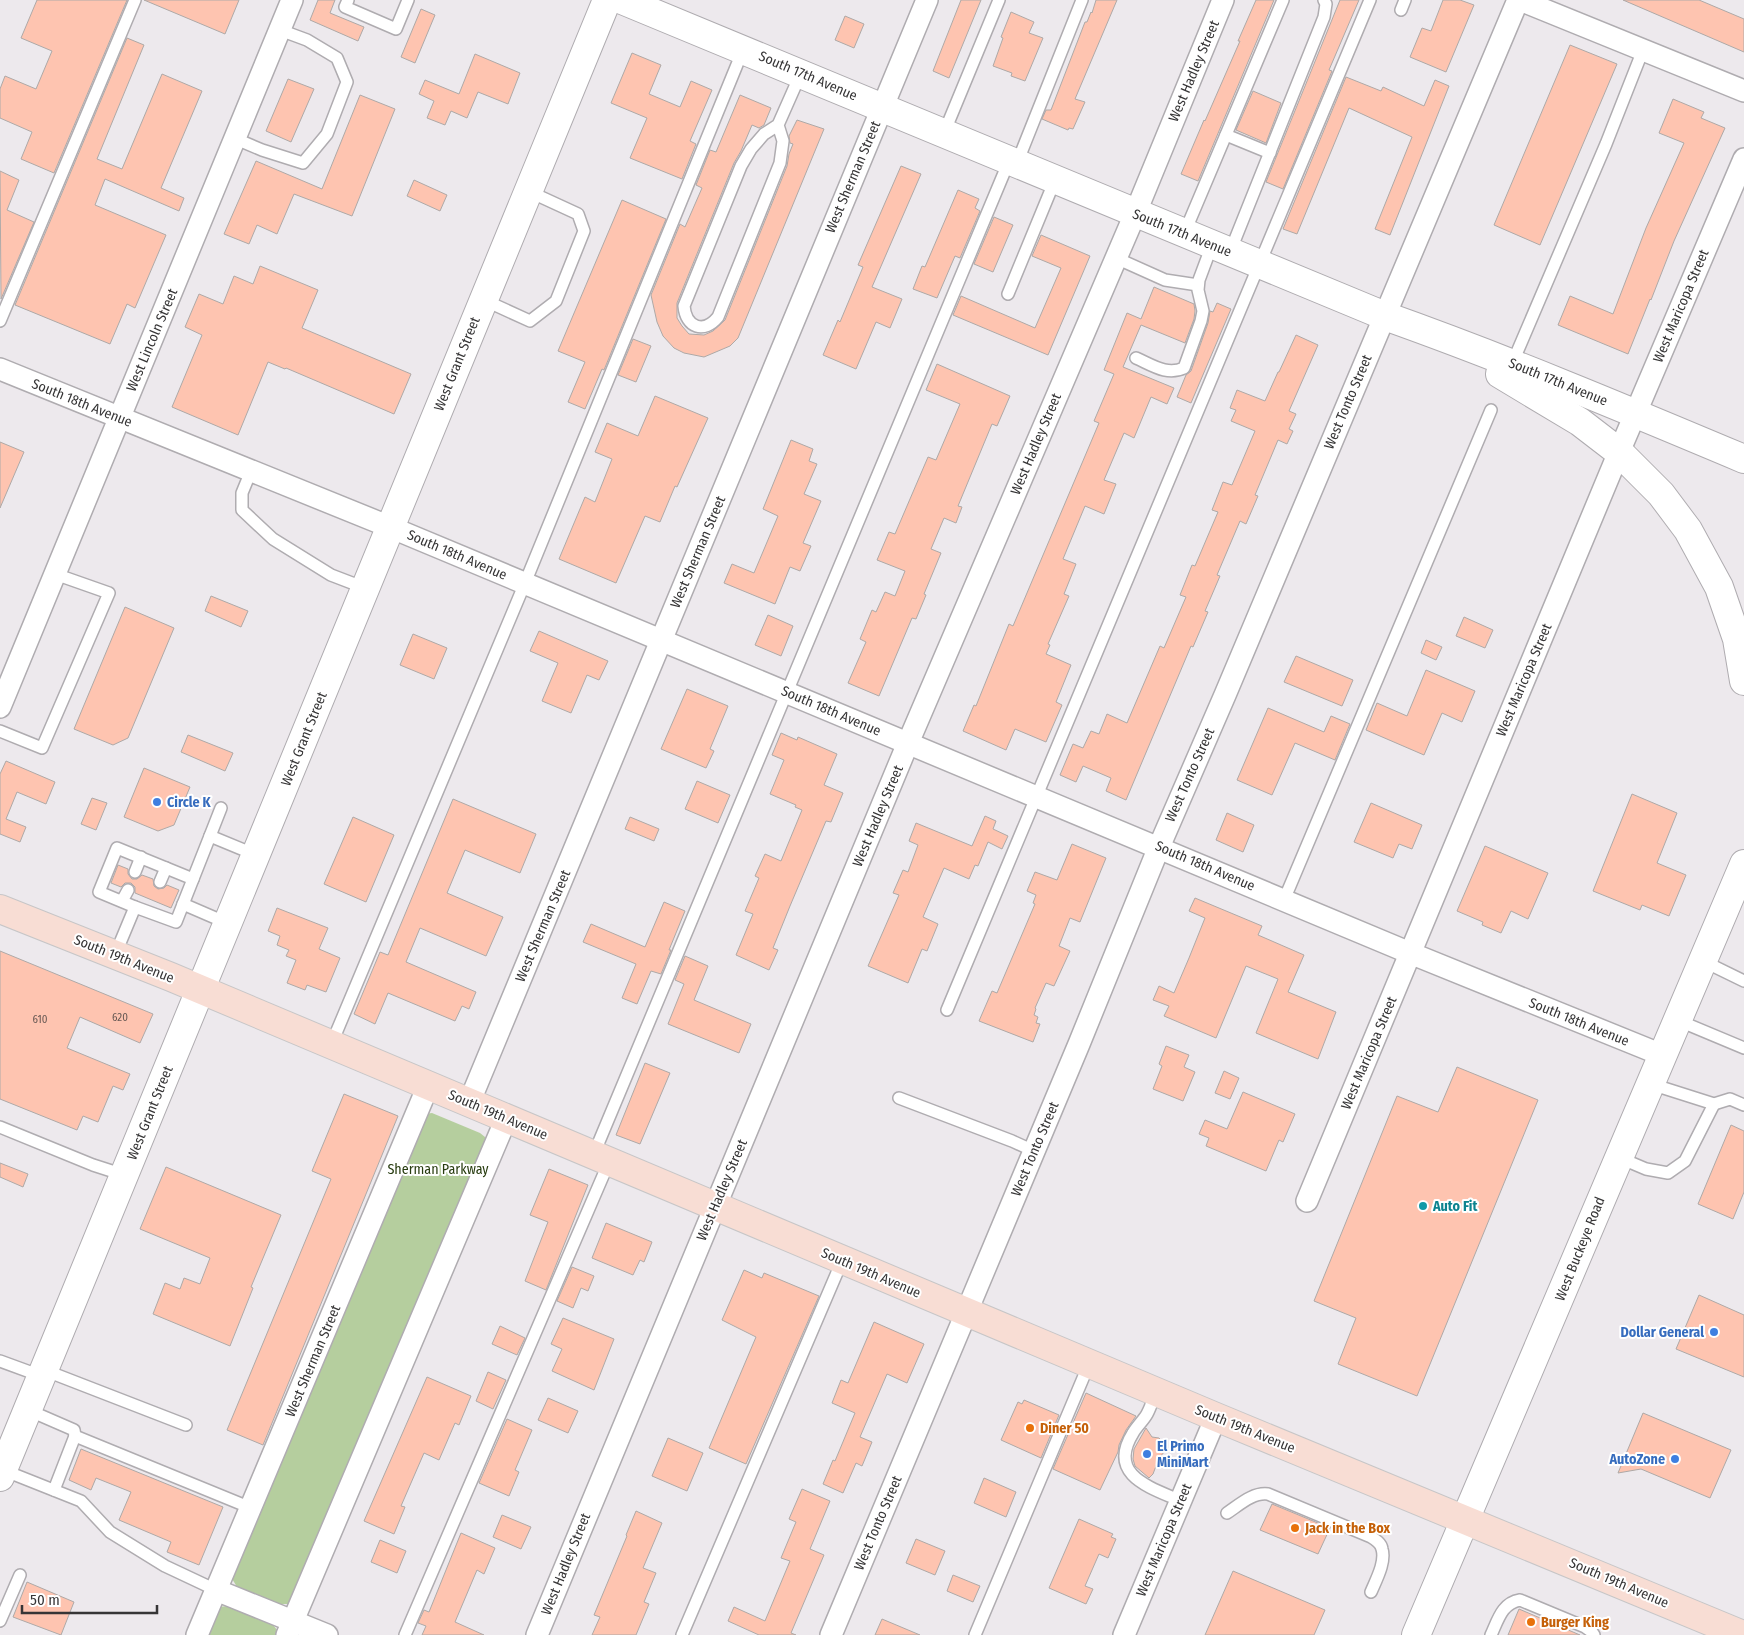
<svg xmlns="http://www.w3.org/2000/svg" width="1744" height="1635" viewBox="0 0 1744 1635" font-family="'Fira Sans Condensed',sans-serif">
	<rect width="100%" height="100%" fill="#ede9ed"/>
	<g fill="#b5ce9e">
		<polygon points="432,1113 480,1133 485,1137 486,1143 295,1596 288,1604 279,1604 237,1587 231,1577 425,1114"/>
		<polygon points="228,1606 273,1625 278,1631 278,1635 203,1635 218,1607"/>
	</g>
	<g fill="#fec4b0" stroke="#aea9a7">
		<polygon points="37,0 127,0 54,173 21,159 32,132 0,118 0,89 5,76 36,89 52,51 21,38"/>
		<polygon points="144,0 239,0 225,34"/>
		<polygon points="318,0 335,0 330,13 364,27 358,41 310,20"/>
		<polygon points="961,0 981,0 949,78 933,71"/>
		<polygon points="1096,0 1117,0 1075,99 1085,102 1073,129 1069,128 1068,130 1042,119 1046,110 1051,110 1085,22 1087,22 1091,12 1092,13"/>
		<polygon points="1256,0 1274,0 1198,181 1181,174 1204,120 1205,121 1240,41 1238,41"/>
		<polygon points="1340,0 1359,0 1329,70 1332,71 1283,189 1266,182"/>
		<polygon points="1443,0 1460,0 1474,5 1446,72 1410,57 1422,28 1431,31"/>
		<polygon points="1623,0 1699,0 1744,19 1744,52"/>
		<polygon points="421,9 435,15 415,63 401,57"/>
		<polygon points="1011,12 1034,22 1029,33 1043,38 1025,81 1011,76 1012,73 993,66 1003,38 1001,37"/>
		<polygon points="845,16 864,24 854,48 835,40"/>
		<polygon points="127,38 144,45 97,159 122,169 162,74 202,91 161,188 184,198 179,211 105,179 95,205 166,235 135,308 127,304 110,344 15,305"/>
		<polygon points="1570,45 1617,64 1540,245 1494,225"/>
		<polygon points="632,53 661,65 649,94 680,107 691,81 712,90 690,141 696,144 682,179 630,158 647,118 611,103"/>
		<polygon points="475,54 520,73 508,104 478,92 467,118 451,111 445,125 427,118 434,101 419,94 425,80 459,94"/>
		<polygon points="1346,77 1381,91 1383,87 1424,106 1435,80 1449,86 1390,235 1375,229 1412,137 1349,108 1297,234 1283,229"/>
		<polygon points="288,79 314,89 291,142 266,131"/>
		<polygon points="1253,91 1281,103 1266,143 1236,130"/>
		<polygon points="360,95 395,109 352,216 294,194 277,234 257,225 249,244 224,234 256,161 322,189"/>
		<polygon points="740,95 771,108 764,125 759,128 752,125 741,151 734,163 677,303 677,318 682,326 689,334 704,335 713,331 725,320 787,166 789,154 793,144 790,143 789,136 797,120 824,129 738,338 730,346 704,357 684,353 674,348 663,336 657,322 651,295 680,224 685,227 702,188 696,185 710,150 716,152"/>
		<polygon points="1673,99 1704,112 1701,118 1725,128 1674,241 1651,300 1650,299 1628,354 1558,325 1570,296 1613,314 1646,228 1684,143 1659,133"/>
		<polygon points="901,166 921,174 872,287 902,299 890,328 876,322 856,369 823,355 838,320 840,322 863,267 858,265"/>
		<polygon points="0,171 19,180 7,210 34,222 1,299"/>
		<polygon points="414,180 447,195 440,211 407,196"/>
		<polygon points="958,190 979,199 975,208 980,211 960,258 955,256 937,298 913,289 922,266 925,267"/>
		<polygon points="622,200 666,219 604,370 602,369 585,409 568,402 585,362 558,351"/>
		<polygon points="994,217 1013,225 993,272 974,264"/>
		<polygon points="1041,235 1090,256 1048,355 953,315 961,296 1035,328 1061,268 1032,256"/>
		<polygon points="260,266 318,290 302,328 411,374 394,414 286,368 285,369 268,362 238,435 172,407 202,335 185,327 199,294 223,304 234,276 253,284"/>
		<polygon points="1154,287 1194,304 1195,311 1194,319 1185,343 1141,325 1123,367 1174,388 1167,404 1151,397 1134,438 1124,433 1104,480 1116,484 1104,514 1085,506 1063,559 1076,564 1064,594 1069,596 1048,644 1050,645 1046,654 1071,665 1056,702 1062,705 1046,742 1015,729 1006,750 963,731 974,705 976,706 1009,624 1013,626 1099,423 1094,421 1114,374 1104,370 1127,313 1141,319"/>
		<polygon points="1217,303 1231,309 1191,403 1177,397 1186,375 1191,371 1208,323 1210,311 1213,312"/>
		<polygon points="1296,335 1318,345 1289,411 1296,414 1289,429 1293,431 1287,444 1278,440 1255,495 1258,496 1246,524 1240,521 1217,575 1220,576 1205,611 1208,612 1193,647 1191,646 1126,800 1106,791 1111,778 1083,766 1076,782 1060,775 1073,744 1083,748 1091,731 1099,734 1107,714 1127,723 1160,646 1164,648 1186,597 1180,595 1192,565 1195,566 1218,512 1212,510 1223,482 1232,485 1255,431 1231,421 1236,410 1230,408 1237,390 1265,401 1278,372 1279,372"/>
		<polygon points="633,339 651,346 636,382 618,375"/>
		<polygon points="937,364 1010,396 997,426 992,424 958,506 962,507 956,523 944,518 931,549 941,553 924,594 926,595 916,619 912,618 879,696 848,683 866,642 860,639 872,610 876,612 885,592 895,596 905,571 877,560 889,532 895,534 928,457 936,460 960,404 926,390"/>
		<polygon points="655,396 708,418 677,487 675,486 660,522 645,516 616,583 559,559 585,497 595,502 612,459 595,452 607,423 638,436"/>
		<polygon points="791,440 813,449 809,461 817,464 804,494 821,501 803,543 811,546 800,571 790,567 775,604 724,583 732,564 754,573 778,516 763,509"/>
		<polygon points="0,442 24,452 0,508"/>
		<polygon points="211,596 248,611 241,627 205,611"/>
		<polygon points="125,607 174,628 128,738 113,745 74,729"/>
		<polygon points="768,615 793,626 781,656 755,645"/>
		<polygon points="1464,617 1493,630 1485,648 1456,636"/>
		<polygon points="539,631 608,661 599,680 587,675 571,713 542,701 558,663 530,651"/>
		<polygon points="413,634 447,648 434,679 400,665"/>
		<polygon points="1426,640 1442,647 1436,660 1421,653"/>
		<polygon points="1296,656 1353,680 1342,706 1284,682"/>
		<polygon points="1426,670 1475,691 1462,722 1442,713 1424,755 1366,730 1377,703 1407,716"/>
		<polygon points="687,689 728,706 710,749 714,751 706,768 661,749"/>
		<polygon points="1268,708 1324,732 1331,716 1350,724 1335,760 1295,743 1272,795 1237,780"/>
		<polygon points="781,733 797,740 798,737 837,754 824,785 843,793 831,822 826,821 790,906 773,948 778,950 769,970 736,955 753,914 745,911 759,878 755,876 765,854 781,861 802,810 795,807 796,805 770,794 784,760 772,755"/>
		<polygon points="188,735 233,753 225,771 181,752"/>
		<polygon points="6,761 55,782 46,804 17,792 6,819 26,827 20,842 0,834 0,774"/>
		<polygon points="144,768 190,787 174,825 158,831 124,817"/>
		<polygon points="697,781 730,795 718,823 685,809"/>
		<polygon points="1632,794 1677,813 1657,863 1686,875 1669,916 1642,905 1640,910 1593,891"/>
		<polygon points="92,798 107,803 96,830 81,824"/>
		<polygon points="453,799 536,834 520,873 465,850 447,893 503,917 486,956 420,928 406,962 476,992 469,1009 462,1006 455,1021 388,993 375,1024 354,1014 380,952 388,955"/>
		<polygon points="1371,803 1422,825 1412,849 1399,844 1393,858 1354,842"/>
		<polygon points="1227,813 1254,825 1243,852 1216,840"/>
		<polygon points="985,816 996,821 993,829 1008,836 1002,849 988,842 978,866 975,865 969,879 944,868 923,917 938,924 927,951 922,949 908,983 868,966 899,895 893,893 903,870 908,872 918,845 909,841 916,823 972,846"/>
		<polygon points="353,817 394,835 366,902 324,884"/>
		<polygon points="630,817 659,829 654,841 625,829"/>
		<polygon points="1072,844 1106,858 1080,922 1070,918 1059,946 1070,951 1054,986 1046,983 1035,1008 1036,1009 1034,1015 1038,1017 1036,1023 1040,1024 1033,1042 979,1021 992,991 997,993 1035,904 1033,903 1036,895 1027,891 1035,872 1057,880"/>
		<polygon points="1485,846 1548,873 1528,919 1511,911 1501,933 1482,925 1483,922 1457,911"/>
		<polygon points="118,865 128,869 128,874 132,879 137,879 142,875 153,879 154,886 158,889 164,888 167,885 179,890 171,908 135,893 135,887 131,883 125,883 121,887 111,883"/>
		<polygon points="1195,898 1262,926 1258,935 1304,955 1288,992 1336,1012 1318,1059 1256,1033 1278,979 1246,966 1216,1038 1164,1016 1169,1006 1153,1000 1159,986 1174,993 1189,958 1205,918 1189,911"/>
		<polygon points="664,902 685,911 669,950 671,950 661,974 651,971 637,1004 622,998 636,964 583,942 591,924 645,947"/>
		<polygon points="277,908 328,928 319,949 340,958 326,992 307,985 305,990 287,983 296,960 286,956 289,950 277,945 280,936 268,931"/>
		<polygon points="0,951 153,1014 140,1043 80,1017 67,1048 130,1074 123,1090 113,1086 98,1122 83,1116 77,1130 0,1099"/>
		<polygon points="685,956 708,966 694,1000 751,1024 739,1053 668,1024 684,984 675,980"/>
		<polygon points="1166,1046 1189,1055 1184,1067 1195,1072 1183,1101 1153,1089 1162,1066 1159,1064"/>
		<polygon points="645,1063 670,1073 640,1144 616,1135"/>
		<polygon points="1457,1067 1538,1100 1417,1396 1338,1364 1356,1318 1314,1301 1397,1096 1438,1112"/>
		<polygon points="1224,1071 1239,1078 1230,1099 1215,1093"/>
		<polygon points="1243,1092 1295,1114 1283,1142 1279,1140 1266,1171 1206,1146 1209,1138 1199,1134 1205,1120 1227,1129"/>
		<polygon points="344,1094 398,1116 263,1445 227,1430 331,1179 312,1171"/>
		<polygon points="1731,1125 1744,1131 1744,1192 1733,1219 1698,1204"/>
		<polygon points="0,1163 28,1174 23,1187 0,1177"/>
		<polygon points="166,1167 281,1215 251,1287 253,1288 230,1346 153,1314 165,1283 180,1289 184,1278 200,1284 210,1258 140,1229"/>
		<polygon points="549,1169 588,1185 546,1290 525,1281 548,1222 530,1215"/>
		<polygon points="606,1223 652,1242 644,1262 640,1260 633,1275 592,1258"/>
		<polygon points="572,1267 594,1276 588,1291 581,1288 573,1308 557,1301"/>
		<polygon points="744,1270 762,1278 764,1273 819,1296 746,1464 709,1448 756,1337 722,1320"/>
		<polygon points="1699,1295 1744,1315 1744,1377 1676,1349"/>
		<polygon points="563,1318 614,1339 594,1390 552,1371 562,1349 551,1344"/>
		<polygon points="874,1322 924,1344 907,1383 887,1374 860,1437 872,1442 862,1466 856,1463 843,1493 823,1484 833,1460 835,1461 855,1413 832,1403 841,1380 848,1383"/>
		<polygon points="500,1326 525,1338 517,1355 492,1344"/>
		<polygon points="488,1372 506,1380 493,1409 476,1401"/>
		<polygon points="427,1377 471,1396 459,1425 455,1423 439,1460 424,1453 401,1506 405,1507 394,1534 364,1521"/>
		<polygon points="1086,1393 1136,1416 1126,1430 1119,1445 1118,1452 1100,1490 1053,1469"/>
		<polygon points="548,1398 578,1411 568,1433 538,1420"/>
		<polygon points="1024,1400 1059,1415 1041,1458 1001,1440 1018,1402 1022,1404"/>
		<polygon points="1643,1413 1731,1450 1710,1498 1641,1469 1618,1473"/>
		<polygon points="507,1419 532,1430 515,1470 519,1472 509,1496 479,1483"/>
		<polygon points="1146,1428 1152,1437 1159,1438 1163,1442 1165,1451 1159,1458 1153,1474 1149,1478 1135,1466 1133,1459 1134,1449"/>
		<polygon points="668,1438 703,1453 687,1491 652,1476"/>
		<polygon points="81,1449 223,1507 199,1565 167,1552 171,1542 119,1520 131,1492 96,1478 91,1490 69,1480"/>
		<polygon points="984,1478 1016,1492 1006,1517 974,1503"/>
		<polygon points="802,1489 830,1501 810,1549 824,1555 791,1633 796,1635 759,1635 728,1621 734,1607 765,1621 790,1561 781,1558 796,1522 789,1519"/>
		<polygon points="1272,1504 1330,1528 1318,1554 1260,1530"/>
		<polygon points="636,1511 662,1523 643,1568 656,1573 644,1602 649,1604 636,1635 592,1635 600,1617 594,1615 627,1536 626,1535"/>
		<polygon points="502,1515 531,1527 521,1549 493,1537"/>
		<polygon points="1079,1519 1113,1534 1111,1537 1116,1539 1108,1558 1099,1554 1085,1586 1093,1589 1086,1604 1049,1588"/>
		<polygon points="461,1533 495,1548 484,1574 477,1570 455,1622 484,1635 422,1635 426,1626 418,1623 424,1610 429,1612"/>
		<polygon points="916,1539 945,1551 935,1575 906,1563"/>
		<polygon points="380,1540 406,1551 397,1573 371,1562"/>
		<polygon points="1233,1571 1325,1610 1314,1635 1205,1635"/>
		<polygon points="953,1575 980,1586 973,1602 947,1591"/>
		<polygon points="27,1582 74,1602 61,1635 13,1617"/>
		<polygon points="1519,1609 1580,1635 1508,1635"/>
		<polygon points="882,1619 920,1635 875,1635"/>
	</g>
	<g fill="none" stroke-linecap="round" stroke-linejoin="round">
		<g stroke="#afacb0" stroke-width="14">
			<g id="lane">
				<polyline points="348,0 345,7 396,29 408,0"/>
				<polyline points="1401,10 1405,0"/>
				<path d="M778 125 783 141 780 163 718 317C704 334 686 328 684 306L741 166 751 149 764 134 778 125 801 73"/>
				<polyline points="944,133 999,0"/>
				<polyline points="1226,135 1270,153"/>
				<polyline points="236,139 262,150 303,163 327,134 347,82 337,58 307,40 280,30"/>
				<polyline points="1017,163 1082,0"/>
				<polyline points="1184,234 1283,0"/>
				<polyline points="1230,252 1324,17 1326,4 1324,0"/>
				<polyline points="1116,258 1165,280 1198,285"/>
				<polyline points="1008,294 1055,180"/>
				<polyline points="484,300 530,321 556,301 584,231 578,214 528,191"/>
				<polyline points="0,321 135,0"/>
				<path d="M1136 358C1152 365 1167 376 1184 368L1201 321 1203 311 1198 290 1199 280 1212 245"/>
				<polyline points="1512,364 1606,144 1643,50"/>
				<polyline points="251,471 242,493 242,510 273,539 331,575 365,588"/>
				<polyline points="0,731 42,748 109,593 55,574"/>
				<polyline points="210,836 221,808"/>
				<polyline points="135,872 141,857"/>
				<polyline points="160,882 166,868"/>
				<polyline points="1284,900 1491,410"/>
				<polyline points="122,901 128,890"/>
				<polyline points="183,904 227,923"/>
				<polyline points="135,907 99,892 117,848 193,879"/>
				<polyline points="115,955 135,907 176,922 210,836 256,855"/>
				<polyline points="1703,961 1744,981"/>
				<polyline points="947,1010 1370,0"/>
				<polyline points="1677,1020 1744,1048"/>
				<polyline points="331,1045 525,583 743,50"/>
				<polyline points="1651,1084 1714,1104 1730,1099 1744,1105"/>
				<polyline points="899,1098 1012,1141 1034,1151"/>
				<polyline points="0,1127 93,1165 124,1175"/>
				<polyline points="593,1156 1009,161"/>
				<polyline points="1620,1158 1646,1169 1668,1173 1685,1161 1714,1104"/>
				<polyline points="0,1361 41,1376"/>
				<polyline points="44,1370 186,1425"/>
				<path d="M1156 1392C1153 1399 1151 1407 1147 1414 1143 1421 1137 1426 1133 1433 1107 1475 1149 1487 1181 1501"/>
				<polyline points="28,1410 74,1430 75,1436 251,1508"/>
				<polyline points="3,1470 81,1501 110,1532 165,1566 216,1590"/>
				<polyline points="54,1490 75,1436"/>
				<path d="M1227 1513C1239 1505 1253 1492 1268 1494L1371 1537C1376 1540 1381 1543 1382 1549 1386 1562 1376 1580 1371 1592"/>
				<polyline points="0,1621 20,1575"/>
				<polyline points="405,1635 609,1162"/>
				<polyline points="682,1635 842,1261"/>
				<polyline points="975,1635 1089,1364"/>
				<path d="M1491 1635C1498 1620 1502 1603 1520 1600L1585 1627 1592 1632 1594 1635"/>
			</g>
		</g>
		<g stroke="#afacb0" stroke-width="24">
			<g id="street">
				<polyline points="1520,0 1744,91"/>
				<polyline points="0,369 390,527 1410,953 1662,1055"/>
				<polyline points="0,707 292,0"/>
				<polyline points="469,1103 927,0"/>
				<polyline points="1307,1201 1619,452 1744,159"/>
				<polyline points="216,1590 327,1635"/>
				<polyline points="197,1635 428,1086"/>
				<polyline points="287,1635 506,1119"/>
				<polyline points="537,1635 908,743 1135,214 1223,0"/>
				<polyline points="831,1635 1079,1044 1159,847 1225,695 1518,0"/>
				<polyline points="1124,1635 1216,1417"/>
			</g>
		</g>
		<g stroke="#afacb0" stroke-width="30">
			<g id="secondary">
				<path d="M622 0 1385 316C1506 359 1625 409 1744 459"/>
				<polyline points="1500,374 1580,422 1619,452 1661,494 1688,530 1719,587 1737,639 1744,681"/>
				<polyline points="0,1477 607,0"/>
				<polyline points="1416,1635 1744,864"/>
			</g>
		</g>
		<g stroke="#c7c6c7" stroke-width="30">
			<polyline id="primary" points="0,909 171,977 1216,1417 1743,1635"/>
		</g>
		<use href="#lane" stroke="#fff" stroke-width="11"/>
		<use href="#street" stroke="#fff" stroke-width="21"/>
		<use href="#secondary" stroke="#fff" stroke-width="28"/>
		<use href="#primary" stroke="#f8ddd4" stroke-width="28"/>
	</g>
	<g fill="#3f7fe0" stroke="#fff" stroke-width="2">
		<circle cx="157" cy="802" r="5"/>
		<circle cx="1714" cy="1332" r="5"/>
		<circle cx="1147" cy="1454" r="5"/>
		<circle cx="1675" cy="1459" r="5"/>
	</g>
	<circle fill="#0f9aa8" stroke="#fff" stroke-width="2" cx="1423" cy="1206" r="5"/>
	<g fill="#e8710a" stroke="#fff" stroke-width="2">
		<circle cx="1030" cy="1428" r="5"/>
		<circle cx="1295" cy="1528" r="5"/>
		<circle cx="1531" cy="1622" r="5"/>
	</g>
	<g text-anchor="middle" dominant-baseline="central" stroke-width="4" stroke-linejoin="round" paint-order="stroke">
		<g font-size="11" fill="#685954">
			<text x="120" y="1017">620</text>
			<text x="40" y="1019">610</text>
		</g>
		<g font-size="14" fill="#363536" stroke="#fff">
			<text transform="translate(1194 71) rotate(-67)">West Hadley Street</text>
			<text transform="translate(808 76) rotate(23)">South 17th Avenue</text>
			<text transform="translate(853 177) rotate(-67)">West Sherman Street</text>
			<text transform="translate(1182 233) rotate(22)">South 17th Avenue</text>
			<text transform="translate(1681 306) rotate(-67)">West Maricopa Street</text>
			<text transform="translate(152 340) rotate(-67)">West Lincoln Street</text>
			<text transform="translate(457 364) rotate(-68)">West Grant Street</text>
			<text transform="translate(1558 382) rotate(22)">South 17th Avenue</text>
			<text transform="translate(1348 402) rotate(-67)">West Tonto Street</text>
			<text transform="translate(82 403) rotate(22)">South 18th Avenue</text>
			<text transform="translate(1036 444) rotate(-67)">West Hadley Street</text>
			<text transform="translate(698 552) rotate(-67)">West Sherman Street</text>
			<text transform="translate(457 555) rotate(23)">South 18th Avenue</text>
			<text transform="translate(1524 680) rotate(-67)">West Maricopa Street</text>
			<text transform="translate(831 711) rotate(23)">South 18th Avenue</text>
			<text transform="translate(304 739) rotate(-68)">West Grant Street</text>
			<text transform="translate(1190 775) rotate(-66)">West Tonto Street</text>
			<text transform="translate(878 816) rotate(-67)">West Hadley Street</text>
			<text transform="translate(1205 866) rotate(23)">South 18th Avenue</text>
			<text transform="translate(543 926) rotate(-67)">West Sherman Street</text>
			<text transform="translate(124 959) rotate(22)">South 19th Avenue</text>
			<text transform="translate(1579 1022) rotate(22)">South 18th Avenue</text>
			<text transform="translate(1369 1053) rotate(-67)">West Maricopa Street</text>
			<text transform="translate(150 1113) rotate(-68)">West Grant Street</text>
			<text transform="translate(498 1115) rotate(23)">South 19th Avenue</text>
			<text transform="translate(1035 1149) rotate(-67)">West Tonto Street</text>
			<text transform="translate(722 1190) rotate(-67)">West Hadley Street</text>
			<text transform="translate(1580 1249) rotate(-68)">West Buckeye Road</text>
			<text transform="translate(871 1273) rotate(23)">South 19th Avenue</text>
			<text transform="translate(313 1361) rotate(-67)">West Sherman Street</text>
			<text transform="translate(1245 1429) rotate(22)">South 19th Avenue</text>
			<text transform="translate(878 1523) rotate(-67)">West Tonto Street</text>
			<text transform="translate(1164 1540) rotate(-67)">West Maricopa Street</text>
			<text transform="translate(566 1564) rotate(-68)">West Hadley Street</text>
			<text transform="translate(1619 1583) rotate(23)">South 19th Avenue</text>
		</g>
		<g font-size="14" font-weight="bold" fill="#366cbe" stroke="#fff" text-anchor="start">
			<text x="167" y="802">Circle K</text>
			<text x="1704" y="1332" text-anchor="end">Dollar General</text>
			<text x="1157" y="1446">El Primo<tspan x="1157" dy="16">MiniMart</tspan></text>
			<text x="1665" y="1459" text-anchor="end">AutoZone</text>
		</g>
		<g font-size="14" fill="#273b0f" stroke="#fff">
			<text x="438" y="1169">Sherman Parkway</text>
		</g>
		<g font-size="14" font-weight="bold" fill="#0d838f" stroke="#fff" text-anchor="start">
			<text x="1433" y="1206">Auto Fit</text>
		</g>
		<g font-size="14" font-weight="bold" fill="#c56008" stroke="#fff" text-anchor="start">
			<text x="1040" y="1428">Diner 50</text>
			<text x="1305" y="1528">Jack in the Box</text>
			<text x="1541" y="1622">Burger King</text>
		</g>
	</g>
	<path d="M22 1605v8h135v-8" fill="none" stroke="#363536" stroke-width="2.5"/>
	<text x="30" y="1605" font-size="15" fill="#363536" stroke="#ffffff" stroke-width="4" paint-order="stroke">50 m</text>
</svg>
